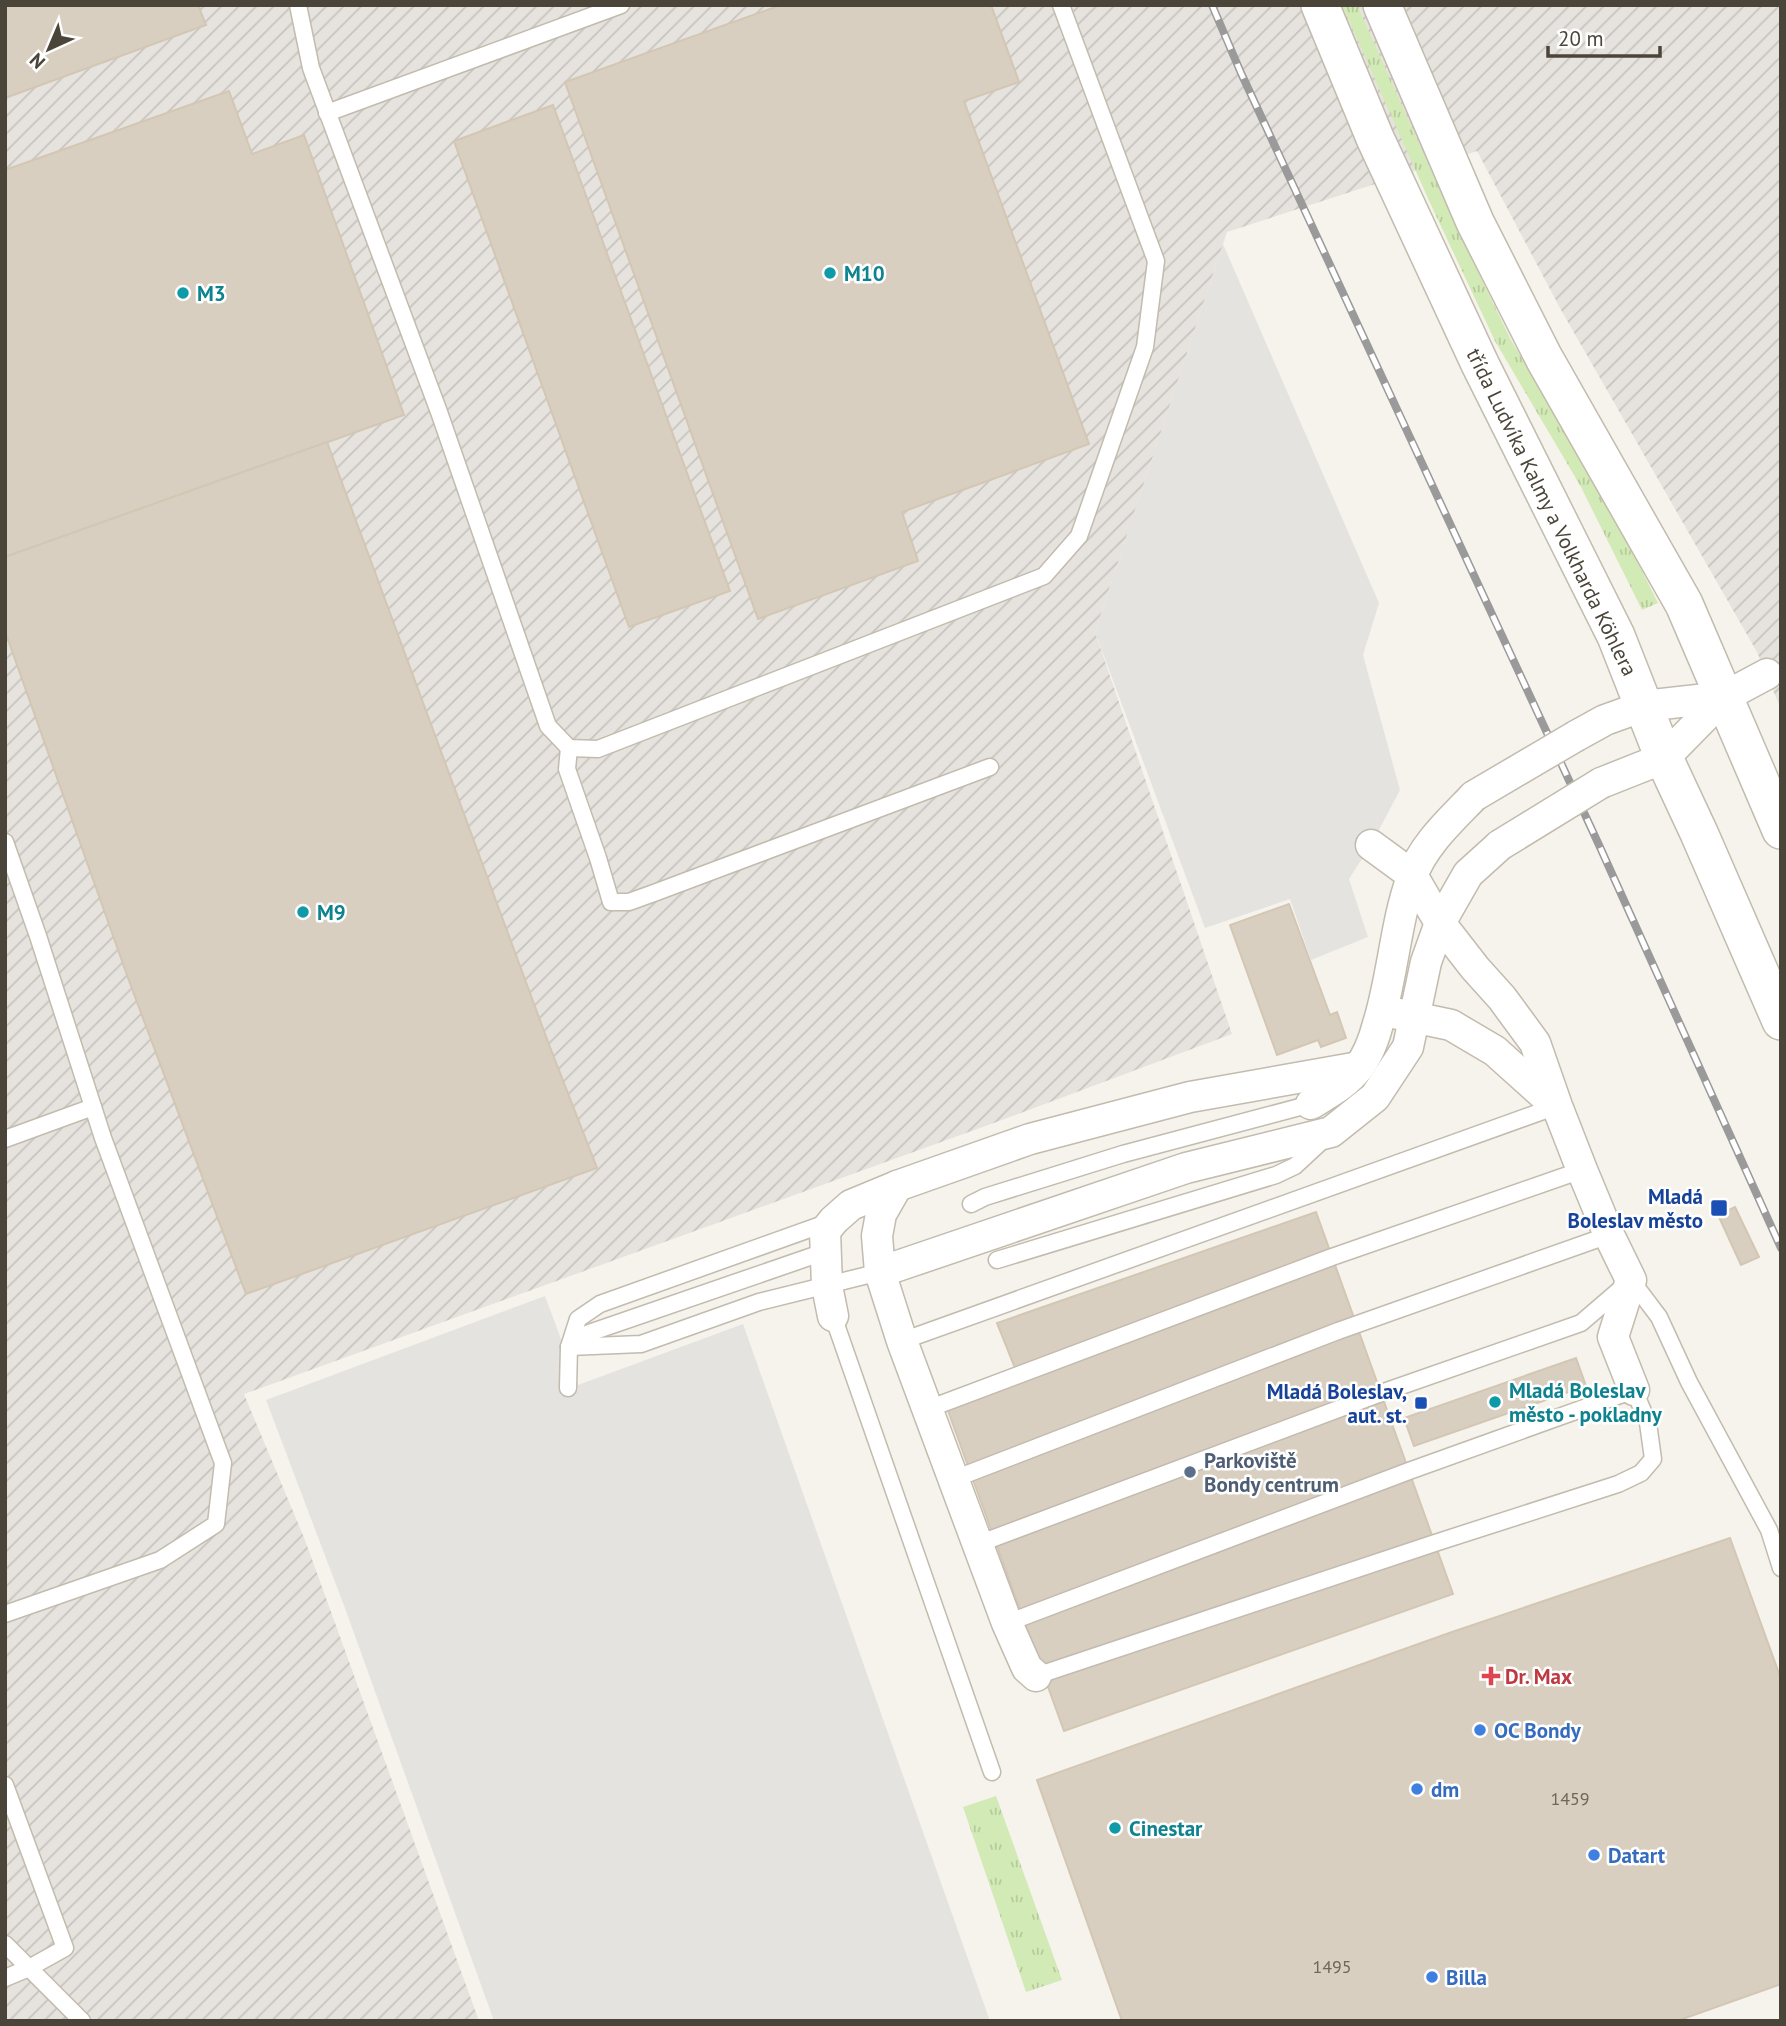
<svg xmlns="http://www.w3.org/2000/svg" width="1786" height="2026" viewBox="0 0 1786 2026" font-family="'PT Sans',sans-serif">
	<defs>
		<pattern id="industrial-furrows" width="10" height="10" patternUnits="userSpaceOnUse" patternTransform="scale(1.75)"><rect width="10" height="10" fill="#e6e2dd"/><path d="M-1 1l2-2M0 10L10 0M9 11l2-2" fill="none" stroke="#c7c3be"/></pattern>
		<pattern id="grass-tufts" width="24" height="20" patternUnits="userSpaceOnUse" patternTransform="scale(1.75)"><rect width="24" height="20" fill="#d2eab5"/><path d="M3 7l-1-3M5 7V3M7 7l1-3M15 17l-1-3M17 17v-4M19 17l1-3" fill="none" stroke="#b6ca9c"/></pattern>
	</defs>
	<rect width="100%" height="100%" fill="#f6f3ec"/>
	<polygon fill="url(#industrial-furrows)" points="5,5 1781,5 1781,709 1757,652 1561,310 1477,151 1227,232 1095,632 1232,1034 991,1124 244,1394 305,1540 479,2021 5,2021"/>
	<g fill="url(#grass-tufts)">
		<polygon points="1342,5 1357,5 1461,237 1511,340 1594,481 1635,557 1658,603 1642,610 1581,487 1495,341 1430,203"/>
		<polygon points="996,1796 1062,1980 1026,1992 963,1807"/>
	</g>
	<g fill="#e5e3e0">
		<polygon points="1223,244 1379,603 1363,655 1400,790 1371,845 1349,879 1368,937 1311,960 1290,899 1205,928 1095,632"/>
		<polygon points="545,1296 578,1385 743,1324 990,2021 494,2021 346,1611 266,1400"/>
	</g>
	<g fill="#d8cfc1" stroke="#d3c7b4" stroke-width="2">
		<polygon points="5,5 198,5 206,25 5,98"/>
		<polygon points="781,5 991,5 1019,82 964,101 1089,444 902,512 918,561 758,619 565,82"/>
		<polygon points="229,91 252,154 304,135 404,415 5,557 5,170"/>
		<polygon points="553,105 730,591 629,627 454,141"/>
		<polygon points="327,442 548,1042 597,1168 246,1294 128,978 5,631 5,557"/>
		<polygon points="1289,904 1330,1015 1337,1012 1346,1038 1321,1047 1318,1040 1277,1055 1230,925"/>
		<polygon points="1735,1207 1759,1257 1741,1265 1718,1215"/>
		<polygon points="1316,1212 1453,1594 1064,1731 946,1405 1019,1378 997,1323"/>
		<polygon points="1576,1358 1586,1386 1414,1446 1404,1418"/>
		<polygon points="1730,1538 1781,1679 1781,1984 1677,2021 1122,2021 1037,1780 1452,1632"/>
	</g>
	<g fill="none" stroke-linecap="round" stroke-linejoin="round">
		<g stroke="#c2bbae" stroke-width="19">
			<g id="service">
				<polyline points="298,5 311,68 439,412 548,726 569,748 598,749 1044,576 1079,536 1145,347 1156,261 1061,5"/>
				<polyline points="327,113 621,5"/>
				<polyline points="569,748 567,769 598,858 611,902 629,902 654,893 990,767"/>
				<polyline points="5,842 38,936 103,1138 223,1463 216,1524 160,1560 5,1614"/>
				<polyline points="5,1139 93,1107"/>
				<polyline points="971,1204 985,1197 1123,1154 1311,1104"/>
				<polyline points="832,1221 600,1304 578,1319 569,1347 641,1344 759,1302 880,1272"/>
				<polyline points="997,1260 1276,1175 1295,1166 1323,1140"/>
				<polyline points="833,1316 992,1772"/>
				<polyline points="902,1341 1557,1106"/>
				<polyline points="568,1388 569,1347 589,1333 824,1252"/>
				<polyline points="928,1409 1332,1257 1582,1170"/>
				<polyline points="954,1479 1338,1331 1609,1235"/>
				<polyline points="978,1544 1381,1393 1581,1323 1631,1280 1659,1317 1689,1382 1769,1530 1781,1568"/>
				<polyline points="1007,1623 1409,1471 1634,1390 1648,1423 1653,1459 1641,1473 1618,1484 1435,1543 1036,1676"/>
				<polyline points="5,1785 65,1948 29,1968 5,1978"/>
				<polyline points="5,1944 82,2021"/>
			</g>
		</g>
		<g stroke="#c2bbae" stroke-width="33">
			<g id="minor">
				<polyline points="1576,736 1605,720 1644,706 1724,697"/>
				<polyline points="1601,783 1664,758 1724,697 1767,674"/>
				<polyline points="1371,845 1412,875 1440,923 1475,968 1502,998 1535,1043 1557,1106 1582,1170 1609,1235 1631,1280 1613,1337 1634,1390"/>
				<polyline points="1394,1013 1451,1025 1495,1051 1554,1104"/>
				<path d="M1311 1104C1328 1093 1346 1084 1358 1068 1368 1056 1374 1039 1378 1024 1393 976 1395 924 1412 877 1422 846 1452 819 1474 796"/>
				<polyline points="897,1186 881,1214 877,1236 880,1272 902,1341 1007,1623 1027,1668 1036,1676"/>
				<polyline points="880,1272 1186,1168 1331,1132 1375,1097 1408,1047 1426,962 1440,923 1468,874 1500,845"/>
				<polyline points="833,1316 827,1286 825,1231 834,1220 851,1205 897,1186 1030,1139 1190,1097 1359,1067"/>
			</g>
		</g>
		<g stroke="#c2bbae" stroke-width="40">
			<g id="tertiary">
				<polyline points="1320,5 1375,138 1480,364 1616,636 1664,758 1699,833 1781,1021"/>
				<polyline points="1382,5 1475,222 1544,358 1684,604 1781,830"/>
			</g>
		</g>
		<use href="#service" stroke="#fff" stroke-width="16"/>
		<use href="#minor" stroke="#fff" stroke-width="30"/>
		<use href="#tertiary" stroke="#fff" stroke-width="37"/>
		<g stroke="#9a9a9a" stroke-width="8">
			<polyline id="rail" points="1212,5 1241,73 1599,845 1781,1248"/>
		</g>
		<use href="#rail" stroke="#fff" stroke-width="5" stroke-dasharray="16" stroke-linecap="butt"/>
		<g stroke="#c2bbae" stroke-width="33" stroke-linecap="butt">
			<g id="minor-bridge">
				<polyline points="1474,796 1576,736"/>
				<polyline points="1500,845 1601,783"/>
			</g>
		</g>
		<use href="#minor-bridge" stroke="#fff" stroke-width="30"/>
	</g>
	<g fill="#0f9aa8" stroke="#fff" stroke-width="2.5">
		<circle cx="830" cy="273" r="7"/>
		<circle cx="183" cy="293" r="7"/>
		<circle cx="303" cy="912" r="7"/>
		<circle cx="1495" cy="1402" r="7"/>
		<circle cx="1115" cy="1828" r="7"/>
	</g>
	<g fill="#1a4fb4" stroke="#fff" stroke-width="2.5">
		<rect x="1710" y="1199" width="18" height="18" rx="3.5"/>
		<rect x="1414" y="1396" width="14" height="14" rx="3.5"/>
	</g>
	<circle fill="#5c6f8a" stroke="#fff" stroke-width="2.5" cx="1190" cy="1472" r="7"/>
	<path fill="#e0444e" stroke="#fff" stroke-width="2.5" d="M1487.5 1665.5h7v7h7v7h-7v7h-7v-7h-7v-7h7z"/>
	<g fill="#3f7fe0" stroke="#fff" stroke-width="2.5">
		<circle cx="1480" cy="1730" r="7"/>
		<circle cx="1417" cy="1789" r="7"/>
		<circle cx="1594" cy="1855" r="7"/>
		<circle cx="1432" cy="1977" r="7"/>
	</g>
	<g text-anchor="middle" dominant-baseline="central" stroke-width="5" stroke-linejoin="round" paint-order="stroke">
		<g font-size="18" fill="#6e675b">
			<text x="1570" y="1798">1459</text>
			<text x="1332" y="1966">1495</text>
		</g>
		<g font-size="21" font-weight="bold" fill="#0d838f" stroke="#fff" text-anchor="start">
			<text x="844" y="273">M10</text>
			<text x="197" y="293">M3</text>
			<text x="317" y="912">M9</text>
			<text x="1509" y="1390">Mladá Boleslav<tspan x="1509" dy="24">město - pokladny</tspan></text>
			<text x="1129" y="1828">Cinestar</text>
		</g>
		<g font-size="21" fill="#4b4439" stroke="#fff">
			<text transform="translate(1552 512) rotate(64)">třída Ludvíka Kalmy a Volkharda Köhlera</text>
		</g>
		<g font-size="21" font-weight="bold" fill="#164399" stroke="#fff" text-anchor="end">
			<text x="1703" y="1196">Mladá<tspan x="1703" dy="24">Boleslav město</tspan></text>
			<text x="1407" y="1391">Mladá Boleslav,<tspan x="1407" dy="24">aut. st.</tspan></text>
		</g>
		<g font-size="21" font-weight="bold" fill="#4e5e75" stroke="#fff" text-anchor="start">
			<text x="1204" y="1460">Parkoviště<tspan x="1204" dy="24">Bondy centrum</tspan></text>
		</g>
		<g font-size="21" font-weight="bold" fill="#be3a42" stroke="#fff" text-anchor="start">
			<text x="1505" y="1676">Dr. Max</text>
		</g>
		<g font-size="21" font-weight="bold" fill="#366cbe" stroke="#fff" text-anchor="start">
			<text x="1494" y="1730">OC Bondy</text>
			<text x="1431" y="1789">dm</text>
			<text x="1608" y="1855">Datart</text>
			<text x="1446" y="1977">Billa</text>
		</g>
	</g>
	<rect width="1786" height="2026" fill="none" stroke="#4b4439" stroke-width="14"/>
	<g transform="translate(49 49) rotate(224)" stroke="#ffffff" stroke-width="5" paint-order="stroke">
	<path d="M0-5L12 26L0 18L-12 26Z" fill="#4b4439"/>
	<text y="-10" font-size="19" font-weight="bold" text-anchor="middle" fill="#4b4439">N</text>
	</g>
	<path d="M1548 46v10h112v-10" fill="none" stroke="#4b4439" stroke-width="3.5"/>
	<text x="1558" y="46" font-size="21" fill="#4b4439" stroke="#ffffff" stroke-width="5" paint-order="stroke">20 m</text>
</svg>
